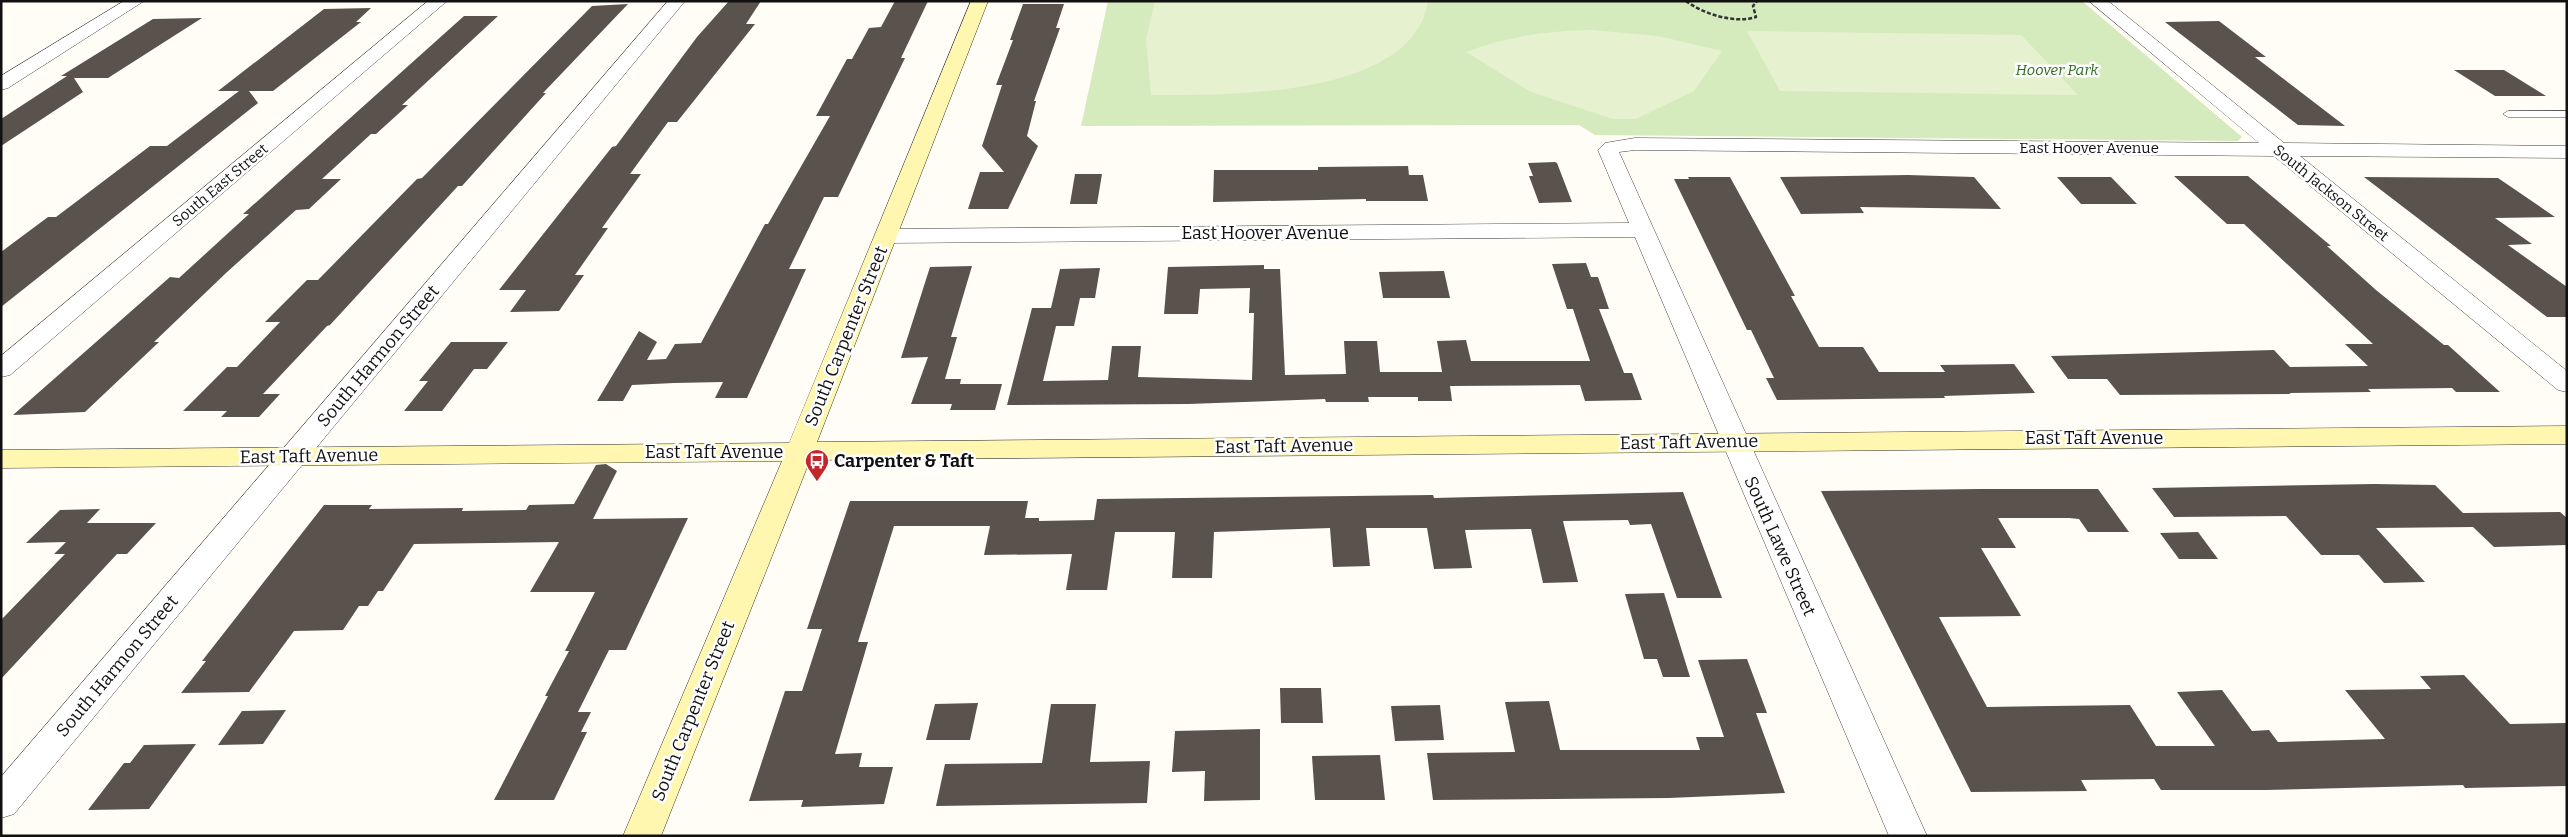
<svg xmlns="http://www.w3.org/2000/svg" width="2568" height="837" viewBox="0 0 2568 837" font-family="Bitter,serif">
	<rect width="100%" height="100%" fill="#fffdf5"/>
	<polygon fill="#d5ebbd" points="1108,1 2082,1 2242,137 2238,141 2231,141 1595,135 1579,125 1081,126"/>
	<g fill="#e6f2cf">
		<path d="M1155 1H1428C1413 99 1224 95 1151 95L1146 39Z"/>
		<path d="M1592 30 1658 36 1722 51 1694 91 1636 119H1613L1531 92 1466 52C1507 36 1548 31 1592 30Z"/>
		<polygon points="1747,31 2021,35 2078,95 1780,91"/>
	</g>
	<g fill="#5a524d">
		<polygon points="729,1 761,1 746,24 755,24 677,122 668,122 630,174 641,174 602,228 608,228 575,275 584,275 559,311 510,312 526,290 499,290 612,147 616,146 697,37"/>
		<polygon points="895,1 928,1 901,58 905,58 838,197 824,197 789,269 806,269 747,398 715,398 723,382 674,383 632,385 623,401 597,401 639,331 657,342 647,360 666,359 675,344 701,343 765,224 768,224 830,116 816,116 847,59 852,59 869,28 881,27"/>
		<polygon points="628,4 543,93 546,93 462,186 458,186 330,325 327,326 263,394 280,394 259,417 221,417 227,411 183,411 227,367 237,367 280,322 265,322 307,280 318,280 417,179 422,178 592,6"/>
		<polygon points="1023,4 1064,4 1056,28 1060,28 1034,101 1036,101 1027,136 1038,146 1008,209 968,209 980,172 1004,172 982,146 1002,85 996,85 1013,40 1010,40"/>
		<polygon points="371,8 356,22 361,22 273,91 249,91 258,103 1,307 1,252 48,217 56,217 150,146 167,146 239,91 218,91 324,9"/>
		<polygon points="464,16 498,16 402,105 408,105 376,134 371,134 322,179 341,179 309,209 296,210 226,273 154,342 159,342 85,412 13,415 170,277 179,278 249,214 243,214"/>
		<polygon points="202,18 108,78 74,78 83,92 1,146 1,119 67,76 61,76 153,19"/>
		<polygon points="2219,21 2266,57 2255,57 2345,126 2298,125 2165,22"/>
		<polygon points="2454,70 2504,70 2546,96 2495,96"/>
		<polygon points="1555,162 1557,163 1572,202 1539,203 1529,176 1533,176 1528,163"/>
		<polygon points="1408,166 1409,175 1423,175 1428,201 1366,201 1366,199 1213,202 1214,170 1318,170 1318,167"/>
		<polygon points="1075,174 1102,174 1097,204 1070,204"/>
		<polygon points="1908,175 1974,177 2001,209 1860,207 1864,213 1801,214 1780,177"/>
		<polygon points="2174,176 2248,176 2331,246 2327,246 2376,290 2444,345 2448,345 2500,392 2456,392 2452,388 2368,389 2371,392 2289,393 2291,394 2120,395 2107,379 2068,379 2051,356 2274,350 2290,367 2368,366 2345,344 2373,344 2244,224 2227,224"/>
		<polygon points="1688,177 1730,177 1795,296 1791,296 1819,347 1863,347 1879,372 1945,372 1940,365 2014,364 2035,393 1944,396 1945,398 1777,400 1766,378 1774,378 1751,330 1747,330 1674,179 1689,179"/>
		<polygon points="2057,177 2111,177 2137,204 2081,204"/>
		<polygon points="2364,177 2498,178 2555,217 2495,218 2532,244 2508,245 2567,287 2567,317 2547,317"/>
		<polygon points="1586,263 1591,277 1598,277 1609,309 1599,309 1624,373 1632,373 1642,400 1585,401 1580,385 1450,386 1452,401 1418,401 1418,397 1368,397 1369,402 1326,402 1325,399 1188,404 1007,405 1032,308 1051,308 1060,269 1100,268 1095,298 1080,298 1074,326 1056,326 1043,381 1108,380 1112,346 1141,346 1138,377 1252,380 1254,313 1249,313 1250,288 1200,289 1198,314 1164,314 1168,267 1264,265 1264,269 1280,269 1285,375 1346,374 1344,341 1377,341 1380,372 1442,372 1437,341 1466,340 1471,361 1590,361 1573,309 1567,309 1552,264"/>
		<polygon points="972,266 951,337 957,337 945,379 961,379 960,384 1002,384 995,410 950,410 952,404 911,404 928,357 901,358 930,267"/>
		<polygon points="1444,271 1450,298 1383,298 1379,272"/>
		<polygon points="451,342 508,342 487,369 474,369 442,411 404,411 428,381 419,381"/>
		<polygon points="606,464 617,471 593,519 688,518 626,650 609,650 578,712 591,712 581,732 587,732 554,800 494,800 548,696 545,696 569,651 565,651 595,592 530,592 559,542 414,544 383,591 378,591 368,606 359,606 343,630 294,631 249,692 181,693 206,661 202,661 324,505 372,505 369,509 463,508 462,511 526,510 529,505 574,504 596,465"/>
		<polygon points="2374,484 2435,485 2463,513 2560,512 2567,518 2567,545 2494,547 2473,527 2376,528 2425,582 2384,583 2359,555 2321,555 2286,516 2174,517 2152,488"/>
		<polygon points="1980,489 2098,489 2129,532 2088,532 2079,519 2069,518 1998,518 2016,548 1981,548 2021,616 1939,617 1987,707 2130,705 2156,746 2215,746 2177,692 2222,690 2252,731 2269,730 2278,742 2385,739 2345,690 2431,689 2420,676 2464,675 2510,724 2567,723 2567,786 2465,788 2463,785 2265,790 2161,790 2154,779 2081,780 2087,791 1971,792 1821,491"/>
		<polygon points="1683,492 1722,598 1677,598 1651,524 1630,525 1628,520 1563,521 1578,582 1543,583 1531,529 1465,530 1472,568 1434,569 1427,528 1366,528 1370,566 1333,567 1330,528 1214,532 1212,578 1172,578 1175,532 1115,532 1107,590 1066,590 1072,554 984,555 990,526 894,526 858,642 868,642 835,754 862,753 859,767 893,767 884,804 801,807 803,800 749,801 785,691 802,691 822,629 807,629 850,501 1028,501 1025,518 1039,518 1039,521 1094,520 1097,499 1433,495 1434,498"/>
		<polygon points="100,509 87,523 156,523 127,554 117,554 1,679 1,620 65,554 54,554 66,542 26,543 60,510"/>
		<polygon points="2198,532 2218,559 2179,559 2160,533"/>
		<polygon points="1664,593 1690,677 1663,677 1657,659 1644,659 1625,594"/>
		<polygon points="1747,659 1767,713 1756,713 1785,793 1669,798 1433,800 1427,753 1515,752 1505,702 1549,701 1560,750 1700,750 1696,737 1724,737 1698,660"/>
		<polygon points="1280,688 1321,688 1323,723 1281,723"/>
		<polygon points="978,703 970,740 926,740 935,704"/>
		<polygon points="1051,704 1096,704 1090,762 1150,761 1147,803 936,806 945,764 1042,763"/>
		<polygon points="1440,705 1444,740 1395,741 1391,706"/>
		<polygon points="286,710 263,744 218,745 242,711"/>
		<polygon points="1260,729 1260,800 1204,801 1205,771 1172,772 1175,731"/>
		<polygon points="196,744 149,809 88,810 124,763 130,763 144,745"/>
		<polygon points="1380,755 1385,800 1315,800 1312,756"/>
	</g>
	<g fill="none" stroke-linecap="round" stroke-linejoin="round">
		<g stroke="#444" stroke-width="1">
			<polygon id="lane" points="2567,111 2567,117 2508,117 2503,114 2508,111"/>
		</g>
		<g stroke="#444" stroke-width="1">
			<g id="street">
				<polygon points="124,1 144,1 8,88 1,90 1,76"/>
				<polygon points="428,1 447,1 10,375 1,377 1,356"/>
				<polygon points="668,1 685,1 14,814 1,818 1,777"/>
				<polygon points="2089,1 2108,1 2284,143 2567,146 2567,158 2300,156 2567,371 2567,392 2558,390 2274,156 1635,150 1619,152 1927,836 1889,836 1635,237 887,243 879,241 876,236 879,231 887,229 1629,223 1598,150 1605,143 1635,138 2259,143"/>
			</g>
		</g>
		<g stroke="#333" stroke-width="1">
			<polygon id="secondary" points="971,1 988,1 817,442 2567,426 2567,444 810,460 661,836 623,836 782,461 1,468 1,450 789,443"/>
		</g>
		<path stroke="#333" stroke-width="2.5" stroke-dasharray="4 2" stroke-linecap="butt" d="M1686 1C1703 14 1735 24 1756 17L1753 6 1757 1"/>
		<use href="#lane" fill="#fff" fill-rule="evenodd"/>
		<use href="#street" fill="#fff" fill-rule="evenodd"/>
		<use href="#secondary" fill="#fff6b0" fill-rule="evenodd"/>
	</g>
	<defs>
		<g id="bus-pin" transform="scale(1.25)"><path d="M0 17L-7.5 6A9.5 9.5 0 1 1 7.5 6Z" fill="#c4262e" stroke="#fff"/><path d="M-5-6H5V4H4V6H2V4H-2V6H-4V4H-5ZM-3.5-4V0h7V-4ZM-3.5 1.2v1.5H-2V1.2ZM2 1.2v1.5H3.5V1.2Z" fill="#fff"/></g>
	</defs>
	<g fill-rule="evenodd">
		<use href="#bus-pin" x="817" y="461"/>
	</g>
	<g text-anchor="middle" dominant-baseline="central" stroke-width="5" stroke-linejoin="round" paint-order="stroke">
		<g font-size="15" font-style="italic" fill="#2f6b1f" stroke="#fff">
			<text x="2057" y="70">Hoover Park</text>
		</g>
		<g font-size="15" fill="#111" stroke="#fff">
			<text x="2089" y="148">East Hoover Avenue</text>
			<text transform="translate(220 185) rotate(-40)">South East Street</text>
			<text transform="translate(2331 193) rotate(39)">South Jackson Street</text>
		</g>
		<g font-size="18" fill="#111" stroke="#fff">
			<text x="1265" y="233">East Hoover Avenue</text>
			<text transform="translate(846 336) rotate(-68)">South Carpenter Street</text>
			<text transform="translate(378 356) rotate(-50)">South Harmon Street</text>
			<text x="2094" y="438">East Taft Avenue</text>
			<text transform="translate(1689 442) rotate(-1)">East Taft Avenue</text>
			<text transform="translate(1284 446) rotate(-1)">East Taft Avenue</text>
			<text x="714" y="452">East Taft Avenue</text>
			<text transform="translate(309 456) rotate(-1)">East Taft Avenue</text>
			<text transform="translate(1780 546) rotate(66)">South Lawe Street</text>
			<text transform="translate(117 666) rotate(-50)">South Harmon Street</text>
			<text transform="translate(693 711) rotate(-68)">South Carpenter Street</text>
		</g>
		<g font-size="18" font-weight="bold" fill="#111" stroke="#fff" text-anchor="start">
			<text x="834" y="461">Carpenter &amp; Taft</text>
		</g>
	</g>
	<rect width="2568" height="837" fill="none" stroke="#111111" stroke-width="5"/>
</svg>
